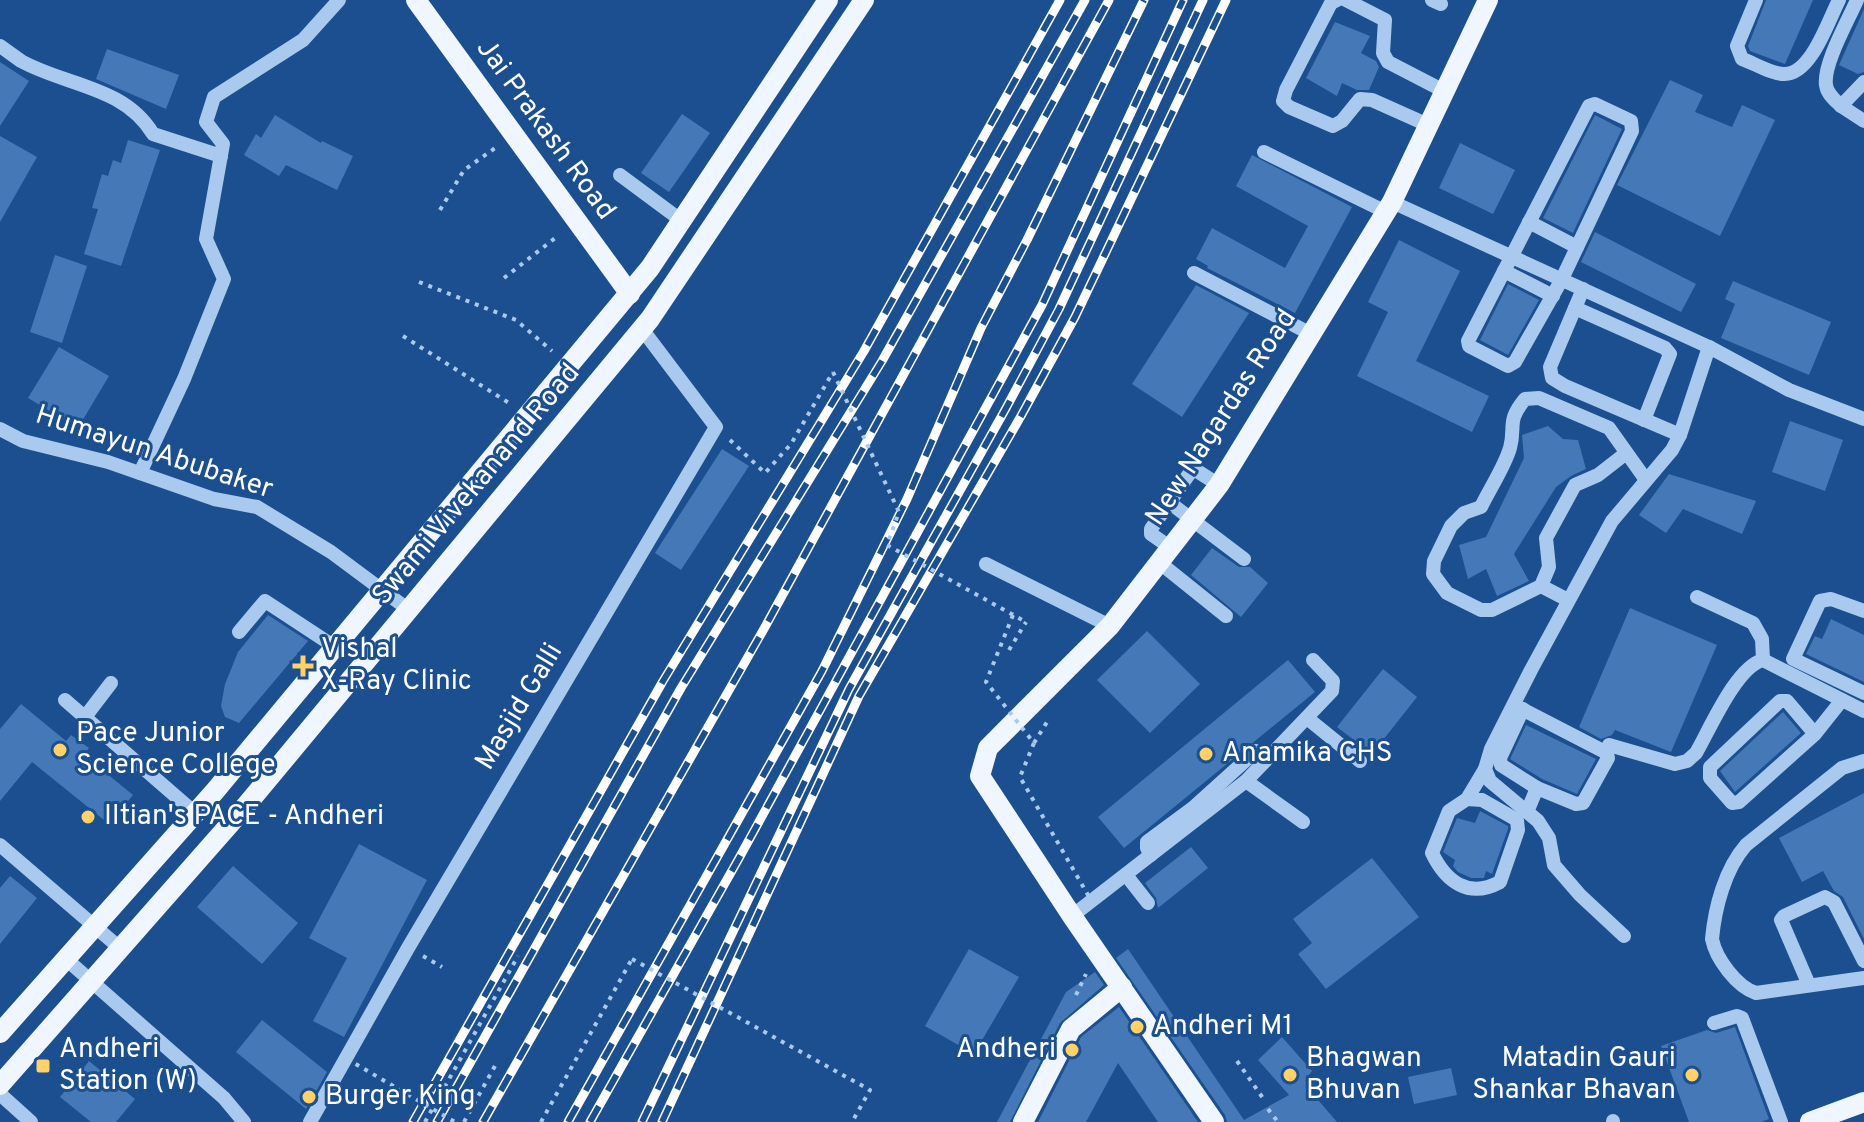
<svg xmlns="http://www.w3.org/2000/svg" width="1864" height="1122" viewBox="0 0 1864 1122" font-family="Overpass,sans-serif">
	<rect width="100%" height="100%" fill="#1b4f8f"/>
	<g fill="#4478b7">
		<polygon points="1766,0 1813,0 1785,64 1750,51 1748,46"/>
		<polygon points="1864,9 1864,72 1858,74 1839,65"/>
		<polygon points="1335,22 1370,36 1361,53 1376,61 1379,67 1369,90 1357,90 1342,83 1337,96 1306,78"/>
		<polygon points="107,49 179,75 166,109 96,79"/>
		<polygon points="0,62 29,81 0,126"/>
		<polygon points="1670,80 1703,95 1695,112 1732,127 1742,105 1775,120 1720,236 1617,185"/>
		<polygon points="682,114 710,133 669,192 641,173"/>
		<polygon points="275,115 321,143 322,141 353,156 337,190 286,165 279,176 244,155 256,134 261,138"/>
		<polygon points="1595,115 1622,129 1573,233 1543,218"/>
		<polygon points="0,136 37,157 0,222"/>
		<polygon points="128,140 160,150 121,266 84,254 98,209 92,208 102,174 108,176 113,160 121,163"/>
		<polygon points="1460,143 1515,170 1493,214 1439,188"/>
		<polygon points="1252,155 1352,207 1295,313 1207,268 1208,266 1196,259 1212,228 1285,268 1308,226 1236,186"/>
		<polygon points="1595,232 1696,284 1681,312 1581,262"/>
		<polygon points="1399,240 1460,271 1416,361 1489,396 1472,432 1357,376 1388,312 1368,302"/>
		<polygon points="55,255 87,266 62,343 30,332"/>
		<polygon points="1733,281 1831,322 1809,375 1721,338 1735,304 1725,299"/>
		<polygon points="1508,284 1539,300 1508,355 1480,340"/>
		<polygon points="1196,285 1249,313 1182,417 1132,384"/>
		<polygon points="59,347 109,376 78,428 28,398"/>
		<polygon points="1790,421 1843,440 1825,491 1772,472"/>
		<polygon points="1548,426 1563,439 1578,440 1586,469 1571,476 1556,487 1514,554 1529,581 1497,596 1486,569 1468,579 1459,545 1486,537 1524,458 1522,435"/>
		<polygon points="722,449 749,466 681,570 655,553"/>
		<polygon points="1669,474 1756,501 1742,534 1683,509 1666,533 1639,515"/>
		<polygon points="1212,548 1239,567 1250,567 1268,583 1241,617 1191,575"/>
		<polygon points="1630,608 1717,645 1671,752 1615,730 1612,735 1601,739 1579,727"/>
		<polygon points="268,615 308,641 239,723 225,717 221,706 225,684 238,652"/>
		<polygon points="1831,619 1864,635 1864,682 1806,654 1815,636 1822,639"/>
		<polygon points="1147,631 1200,684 1150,733 1097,680"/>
		<polygon points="1288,660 1315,692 1124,848 1098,817"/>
		<polygon points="1383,669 1417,697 1372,754 1337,727"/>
		<polygon points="21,704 66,741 71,735 89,748 84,755 133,795 109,824 32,762 0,801 0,729"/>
		<polygon points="1783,712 1801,733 1735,792 1720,771"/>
		<polygon points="1526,725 1596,759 1577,794 1542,779 1510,759"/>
		<polygon points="1864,793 1864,939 1843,897 1834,891 1823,871 1802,882 1779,838"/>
		<polygon points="1480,811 1508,826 1508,829 1492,874 1486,871 1484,878 1471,878 1458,872 1453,866 1455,860 1443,852 1457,818 1475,823"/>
		<polygon points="359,844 427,880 344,1037 313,1021 347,958 309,938"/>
		<polygon points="1191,847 1208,868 1158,908 1156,898 1145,883"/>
		<polygon points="1372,858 1419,917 1326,989 1298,954 1312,943 1293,919"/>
		<polygon points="233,866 298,923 262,964 197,907"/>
		<polygon points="10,876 37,898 0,944 0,888"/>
		<polygon points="969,949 1019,977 974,1054 925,1026"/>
		<polygon points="1128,949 1244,1120 1289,1095 1258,1060 1282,1037 1312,1071 1308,1076 1313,1094 1337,1122 1227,1122 1225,1115 1116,958"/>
		<polygon points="1095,972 1104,985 1060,1023 1010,1122 997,1122 1066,992"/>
		<polygon points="1119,1007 1198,1122 1158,1122 1118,1063 1086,1122 1038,1122 1081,1037"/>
		<polygon points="262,1020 327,1072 306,1109 236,1052"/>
		<polygon points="1735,1027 1769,1119 1761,1122 1689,1122 1661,1046 1707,1030 1716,1033"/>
		<polygon points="89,1061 135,1099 116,1122 91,1122 60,1097"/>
		<polygon points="1451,1068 1457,1095 1414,1104 1408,1077"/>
	</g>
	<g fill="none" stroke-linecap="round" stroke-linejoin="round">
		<g stroke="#a9c9ee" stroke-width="4" stroke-dasharray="4 6" stroke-linecap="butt">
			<polyline points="440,210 464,170 498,146"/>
			<polyline points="504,278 559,235"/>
			<polyline points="419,282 516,320 552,351"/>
			<polyline points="403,336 509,403"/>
			<polyline points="730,440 765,473 791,444 833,372"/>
			<polyline points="1009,650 1026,622"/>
			<polyline points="1034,743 1047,722"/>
			<polyline points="423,956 442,967"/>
			<polyline points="1076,995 1086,974"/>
			<polyline points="1237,1061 1265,1101"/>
			<polyline points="1268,1109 1278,1122"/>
			<polyline points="425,1122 518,956"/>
			<polyline points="464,1122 496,1064"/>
			<polyline points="541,1122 632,959"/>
		</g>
		<g stroke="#a9c9ee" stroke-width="14">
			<polyline points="1337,0 1331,3 1286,90 1283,101 1289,107 1333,126 1342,121 1360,99 1372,100 1428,125"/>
			<polyline points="1346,0 1385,20 1383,53 1388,62 1444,91"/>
			<polyline points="1432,0 1441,4"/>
			<path d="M1756 0 1737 46 1742 59C1754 63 1771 74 1784 74 1811 75 1828 21 1839 0"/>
			<path d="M0 46C7 51 14 56 21 61 66 86 124 86 153 134L221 156"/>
			<polyline points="1864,82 1841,106 1864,121"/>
			<polygon points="1595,104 1631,121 1632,131 1562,279 1515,362 1508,366 1469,346 1468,341 1589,106"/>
			<path d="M1841 106C1835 100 1827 94 1826 85 1823 64 1848 21 1857 0"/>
			<polyline points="1264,152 1386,212"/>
			<polyline points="620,175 682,221"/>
			<polyline points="1392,202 1709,347 1789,390 1864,419"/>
			<polyline points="1529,222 1577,247"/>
			<polyline points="1504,271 1553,296"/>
			<polyline points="1194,273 1311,334"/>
			<polyline points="1583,289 1550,367 1552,378 1565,386 1680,435"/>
			<polyline points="1575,308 1665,348 1670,354 1644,420"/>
			<polyline points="0,429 23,441 108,462 214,499 257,507 331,552 409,610"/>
			<path d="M1625 454 1598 475 1575 485 1546 538 1549 567 1541 586 1492 610H1481L1447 593 1433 574 1434 561 1451 526 1464 513 1481 507C1490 488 1504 468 1510 448 1516 426 1506 422 1525 399L1539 398 1609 428 1646 480"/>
			<polyline points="140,473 184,379 224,279 206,239 223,144 206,122 214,97 303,40 339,0"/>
			<polyline points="1170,503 1244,559"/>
			<polyline points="1171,548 1151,534 1151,529 1189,474 1194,469 1219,485"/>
			<polyline points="1160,563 1226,616"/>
			<polyline points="986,564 1110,626"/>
			<polyline points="1541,586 1568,600"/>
			<polyline points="1697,597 1753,623 1762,639 1763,660"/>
			<polyline points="1864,611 1831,599 1820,601 1793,659 1864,693"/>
			<polyline points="239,632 265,601 335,647"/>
			<polyline points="65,700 195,813"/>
			<polyline points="1514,705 1607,753 1608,758 1583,803 1576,804 1537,788 1527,812"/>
			<polyline points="1523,709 1500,758 1501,765 1537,788"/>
			<polyline points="85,717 111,683"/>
			<polyline points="1307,718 1360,761"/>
			<polyline points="1815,734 1787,701 1780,701 1710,767 1710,778 1732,803 1739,802 1815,734 1842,700"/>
			<path d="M1609 745 1675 764 1687 761 1696 753C1710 729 1736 667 1763 660L1864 711"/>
			<path d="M1864 761 1842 768 1746 845C1725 869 1715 907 1712 939 1716 959 1737 987 1756 993L1864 978"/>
			<polyline points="1246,781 1303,822"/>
			<path d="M1467 799 1482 800 1517 820 1518 830 1500 882C1469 899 1446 882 1432 853L1449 811 1467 799 1485 769"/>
			<polyline points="0,845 121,949"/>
			<polyline points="1151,855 1147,848 1147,842 1193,808 1256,751"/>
			<polyline points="1126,875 1148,903"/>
			<polyline points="1072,916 1246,781 1332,691 1333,681 1313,660"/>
			<polyline points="1624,936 1580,895 1554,865 1549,838 1538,821 1490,781 1485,769 1491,749 1531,670 1612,521 1672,450 1680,435 1709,347"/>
			<polyline points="66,959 224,1098 244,1122"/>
			<polyline points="1809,985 1781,920 1784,916 1825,897 1834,902 1864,961"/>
			<polyline points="1714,1023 1737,1016 1742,1018 1781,1122"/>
			<polyline points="0,1094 31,1122"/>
			<polyline points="1613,1121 1613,1122"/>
			<polyline points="310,1122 408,948 716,427 642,329"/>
		</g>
		<g stroke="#f0f6ff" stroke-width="20">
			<polyline points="416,0 630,294"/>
			<polyline points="0,1033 215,791 650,268 828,0"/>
			<polyline points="0,1085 244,808 650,319 864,0"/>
			<polyline points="1023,1122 1071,1029 1122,987"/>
			<polyline points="1214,1122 1072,916 980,776 988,748 1110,626 1219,485 1392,202 1488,0"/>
			<polyline points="1810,1122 1864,1102"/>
		</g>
		<g stroke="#fff" stroke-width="9">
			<g id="rail">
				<polyline points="413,1122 663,681 864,351 1060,0"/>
				<polyline points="437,1122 681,688 882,361 1085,0"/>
				<polyline points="483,1122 765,627 1109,0"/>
				<polyline points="568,1122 822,671 907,499 981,328 1027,240 1144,0"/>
				<polyline points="590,1122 738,860 1042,305 1183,0"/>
				<polyline points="642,1122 849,689 1005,410 1059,309 1203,0"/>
				<polyline points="662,1122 859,696 1021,416 1075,317 1226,0"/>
			</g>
		</g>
		<use href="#rail" stroke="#1b4f8f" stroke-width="6" stroke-dasharray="18" stroke-linecap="butt"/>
		<g stroke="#a9c9ee" stroke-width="4" stroke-dasharray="4 6" stroke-linecap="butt">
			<polyline points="833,372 899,512 887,545 1026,622"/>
			<polyline points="1013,615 986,682 1034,743 1020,777 1092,902"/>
			<polyline points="632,959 870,1090 852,1122"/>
			<polyline points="347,1059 455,1122"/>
		</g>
	</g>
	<g fill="#ffd166" stroke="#1b4f8f" stroke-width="3">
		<path d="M299 654h8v8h8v8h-8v8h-8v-8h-8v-8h8z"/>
		<circle cx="60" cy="750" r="8"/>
		<circle cx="1206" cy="754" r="8"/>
		<circle cx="88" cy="817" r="8"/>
		<circle cx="1137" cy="1027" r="8"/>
		<circle cx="1072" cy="1050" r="8"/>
		<rect x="35" y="1058" width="16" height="16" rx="4"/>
		<circle cx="1290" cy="1075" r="8"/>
		<circle cx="1692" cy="1075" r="8"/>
		<circle cx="309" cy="1097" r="8"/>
	</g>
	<g text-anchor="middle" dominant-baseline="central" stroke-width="6" stroke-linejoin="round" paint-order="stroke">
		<g font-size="28" fill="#fff" stroke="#1b4f8f">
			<text transform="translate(545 130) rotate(54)">Jai Prakash Road</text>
			<text transform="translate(1222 418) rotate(-57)">New Nagardas Road</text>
			<text transform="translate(154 453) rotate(18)">Humayun Abubaker</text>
			<text transform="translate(477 485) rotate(-50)">Swami Vivekanand Road</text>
			<text transform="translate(520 707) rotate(-59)">Masjid Galli</text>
		</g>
		<g font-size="28" fill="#fff" stroke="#1b4f8f" text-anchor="start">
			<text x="321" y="650">Vishal<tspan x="321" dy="32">X-Ray Clinic</tspan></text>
			<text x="76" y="734">Pace Junior<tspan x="76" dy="32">Science College</tspan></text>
			<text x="1222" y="754">Anamika CHS</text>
			<text x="104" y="817">IItian's PACE - Andheri</text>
			<text x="1153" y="1027">Andheri M1</text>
			<text x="59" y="1050">Andheri<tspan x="59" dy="32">Station (W)</tspan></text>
			<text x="1056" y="1050" text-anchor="end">Andheri</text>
			<text x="1306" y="1059">Bhagwan<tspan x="1306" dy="32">Bhuvan</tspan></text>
			<text x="1676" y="1059" text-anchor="end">Matadin Gauri<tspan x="1676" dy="32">Shankar Bhavan</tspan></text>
			<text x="325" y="1097">Burger King</text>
		</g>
	</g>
</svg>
